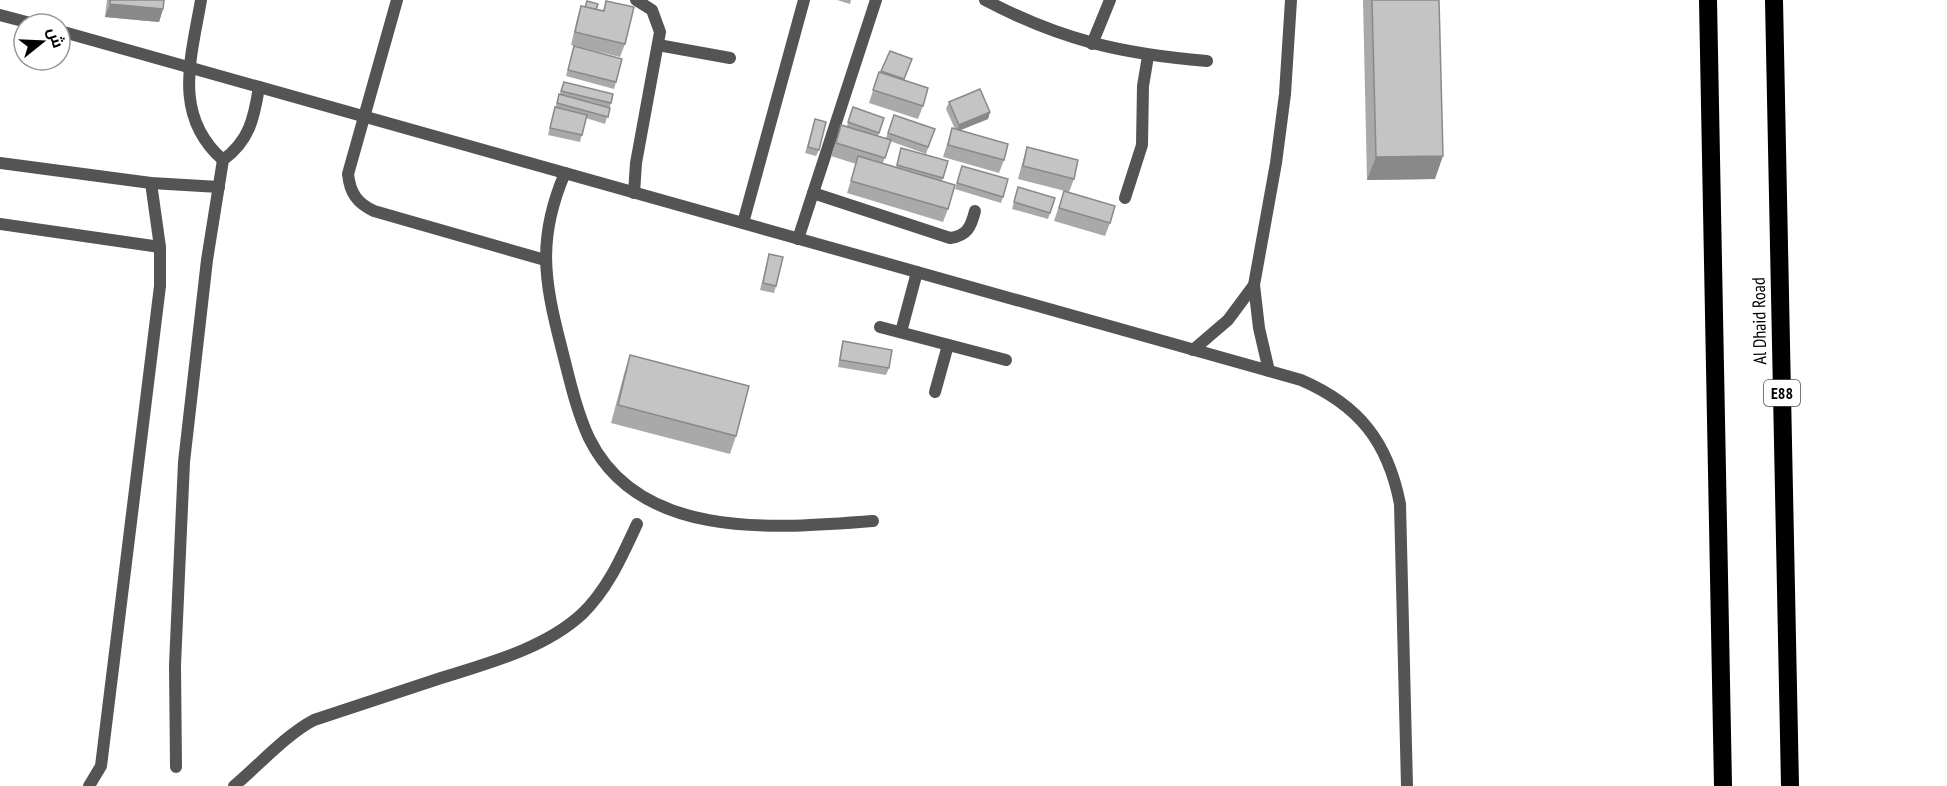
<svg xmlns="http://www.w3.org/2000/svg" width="1947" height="786" viewBox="0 0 1947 786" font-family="'PT Sans Narrow',Cairo,sans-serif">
	<rect width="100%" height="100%" fill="#fff"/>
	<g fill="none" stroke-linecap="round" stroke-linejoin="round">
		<g stroke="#545454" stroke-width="12">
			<path d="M201 0C191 59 172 115 223 160"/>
			<path d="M397 0 348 174C350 193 357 203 374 211L545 260"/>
			<path d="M985 0C1061 40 1122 54 1207 61"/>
			<polyline points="0,15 34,24"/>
			<path d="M60 31 1301 380C1359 405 1388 442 1400 504L1407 786"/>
			<polyline points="1092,44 1110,0"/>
			<polyline points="658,45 730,58"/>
			<polyline points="0,163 151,183 219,187"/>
			<path d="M565 173C537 238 544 280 561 346 569 377 576 410 589 438 640 542 777 528 873 521"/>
			<polyline points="634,193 636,163 660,32 652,10 636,0"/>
			<path d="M813 193 950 238C967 236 971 227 975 211"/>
			<polyline points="1125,198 1142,145 1143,86 1148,56"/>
			<polyline points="743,223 804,0"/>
			<polyline points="0,224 160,247"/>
			<polyline points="798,239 876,0"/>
			<polyline points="880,327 1006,360"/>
			<polyline points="901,332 917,272"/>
			<polyline points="1193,350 1228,320 1254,285"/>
			<polyline points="1269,371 1259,328 1254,285 1276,163 1285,94 1291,0"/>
			<polyline points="935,392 948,345"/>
			<path d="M176 767 175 665 184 462 207 260 223 160C249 141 254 119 259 87"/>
			<polyline points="89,786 101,766 160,286 160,247 151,183"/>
			<path d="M234 786C259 765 287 734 314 720 356 706 398 692 441 678 488 663 544 649 582 614 608 589 622 556 637 524"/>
		</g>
		<g stroke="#000" stroke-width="18">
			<polyline points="1708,0 1723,786"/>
			<polyline points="1774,0 1790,786"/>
		</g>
	</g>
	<g fill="#a9a9a9">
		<polygon points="107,0 164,0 163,9 159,22 105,17"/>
		<polygon points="837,0 851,0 850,4"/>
		<polygon points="1363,0 1439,0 1435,179 1367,180"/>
		<polygon points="587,1 596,10 603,11 606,1 625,44 620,57 571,45 577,19 581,6 585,7"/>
		<polygon points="574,46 616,82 614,89 566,76"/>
		<polygon points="890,51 912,59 904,80 923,106 918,119 869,103 879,72 881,73"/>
		<polygon points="564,82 611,103 605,124 586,118 580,142 548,135 553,114"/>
		<polygon points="949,102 990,112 988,119 960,130 1004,160 999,173 943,157 952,128 955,129 946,109"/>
		<polygon points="853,107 884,118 878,136 886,138 894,115 935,129 926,154 890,141 883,163 896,167 901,148 948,161 942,181 948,209 943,222 847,193 856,164 831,156 841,125 847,126"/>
		<polygon points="815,119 819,150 816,156 805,153"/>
		<polygon points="1027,147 1074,179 1069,192 1018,179 1023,160"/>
		<polygon points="962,166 1003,197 1001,203 955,189"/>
		<polygon points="1018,187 1055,198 1048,219 1012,209"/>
		<polygon points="1064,191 1110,223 1105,236 1054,221"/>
		<polygon points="769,254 776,286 774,293 760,290"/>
		<polygon points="843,341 889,368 886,375 838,367 841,348"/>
		<polygon points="630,355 736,436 730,454 611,423 624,374"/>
	</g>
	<g fill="#898989">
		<polygon points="110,4 163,9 159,22 105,17"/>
		<polygon points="990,112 988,119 956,132 959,125"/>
		<polygon points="1443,156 1435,179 1367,180 1376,157"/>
	</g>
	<g fill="#c4c4c4" stroke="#898989" stroke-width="1.5">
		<polygon points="110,0 164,0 163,9 110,4"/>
		<polygon points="1372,0 1439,0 1443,156 1376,157"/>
		<polygon points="587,1 598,4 596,10 585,7"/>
		<polygon points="606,1 634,7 625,44 575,32 581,6 604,11"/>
		<polygon points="574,46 622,59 616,82 568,70"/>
		<polygon points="890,51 912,59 904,79 881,71"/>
		<polygon points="879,72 928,88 923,106 873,90"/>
		<polygon points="564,82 613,94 611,103 561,91"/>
		<polygon points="980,89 990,112 959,125 949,102"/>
		<polygon points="559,94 610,108 608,117 557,103"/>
		<polygon points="555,107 587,115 582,135 550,128"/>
		<polygon points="853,107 884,118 879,133 848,122"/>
		<polygon points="894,115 935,129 928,147 888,133"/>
		<polygon points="815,119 826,122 819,150 808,147"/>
		<polygon points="841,125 891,140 885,158 836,143"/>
		<polygon points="952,128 1008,144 1004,160 948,145"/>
		<polygon points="1027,147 1078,160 1074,179 1023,166"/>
		<polygon points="901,148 948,161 943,178 897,165"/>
		<polygon points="858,156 955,185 948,209 851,181"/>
		<polygon points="962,166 1008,179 1003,197 957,183"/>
		<polygon points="1018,187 1055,198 1050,213 1014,202"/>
		<polygon points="1064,191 1115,206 1110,223 1059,208"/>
		<polygon points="769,254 783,257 776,286 763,283"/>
		<polygon points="843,341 892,350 889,368 840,360"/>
		<polygon points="630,355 749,386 736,436 618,405"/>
	</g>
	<g text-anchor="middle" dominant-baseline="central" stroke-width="4.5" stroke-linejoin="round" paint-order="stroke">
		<rect fill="#fff" stroke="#4c4c4c" stroke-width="1.5" x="1764" y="380" width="36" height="26" rx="4.5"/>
		<g font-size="16" font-weight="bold" fill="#000">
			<text x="1782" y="393">E88</text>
		</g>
		<g font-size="18" fill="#000" stroke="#fff">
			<text transform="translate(1759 321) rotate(-91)">Al Dhaid Road</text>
		</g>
	</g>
	<g transform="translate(42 42) rotate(72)"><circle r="28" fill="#ffffff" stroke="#999999" stroke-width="1.5"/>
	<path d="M0-4.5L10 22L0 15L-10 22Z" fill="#000000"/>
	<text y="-9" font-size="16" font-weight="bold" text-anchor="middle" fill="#000000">ش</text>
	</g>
</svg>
